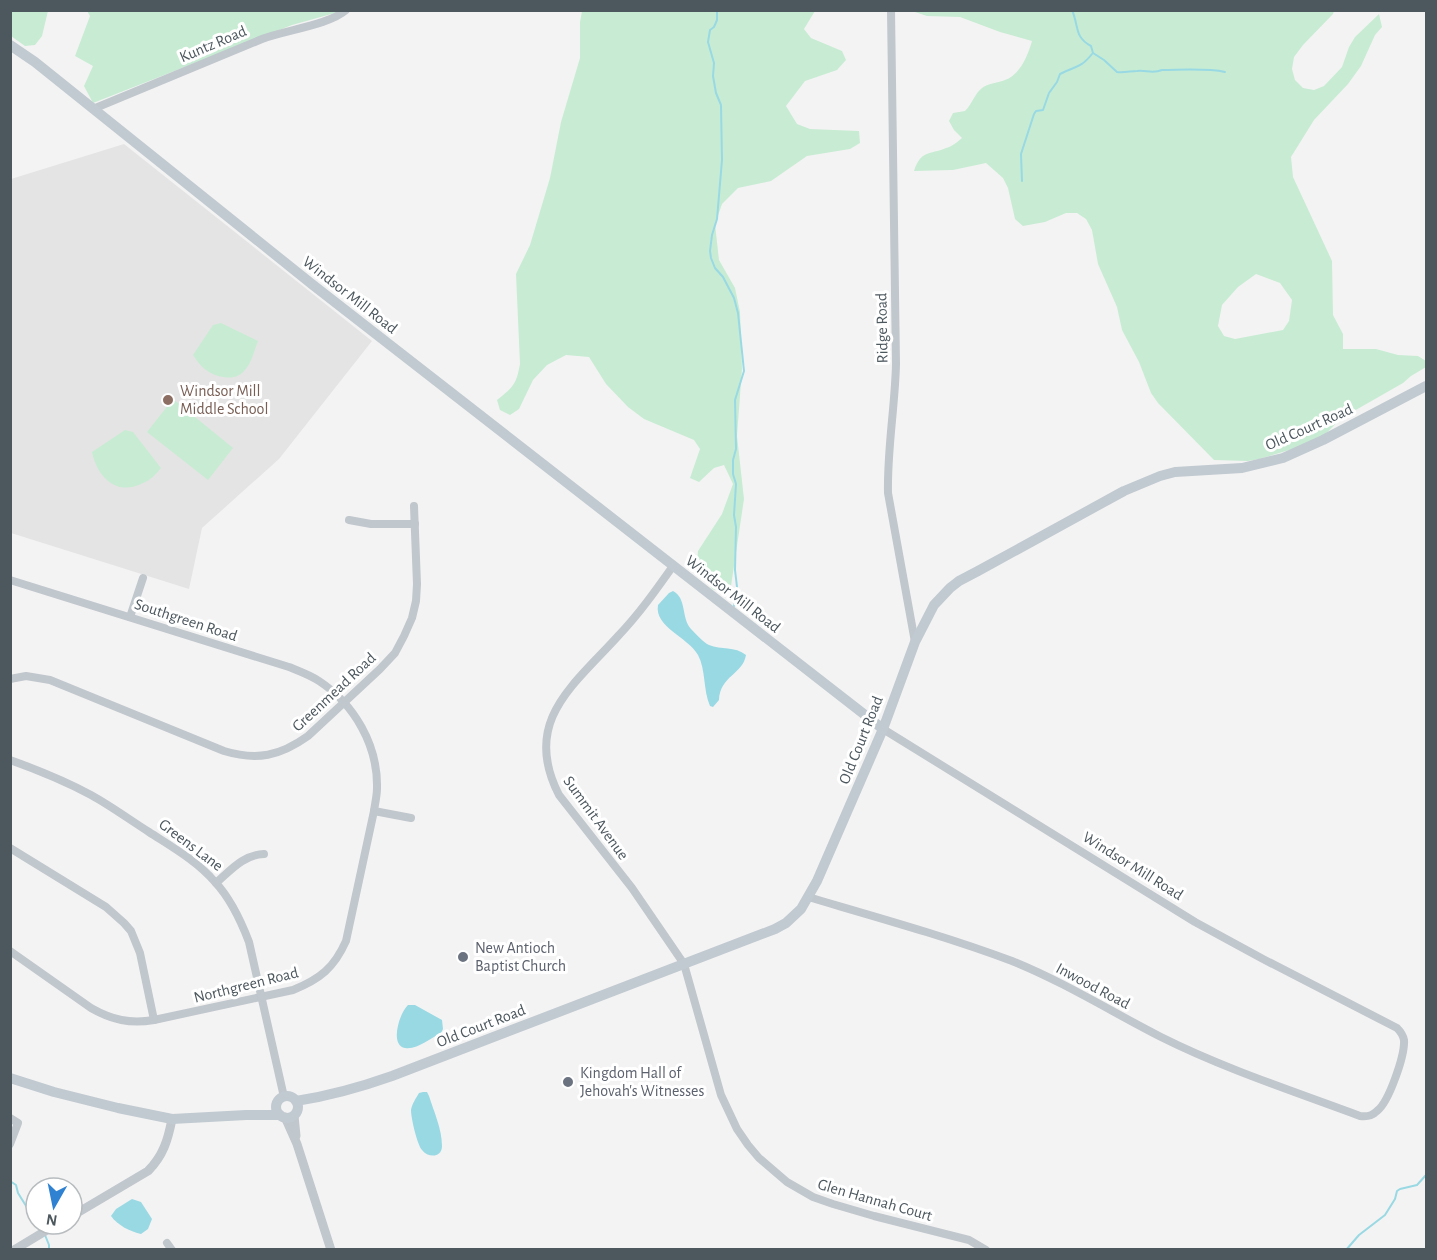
<svg xmlns="http://www.w3.org/2000/svg" width="1437" height="1260" viewBox="0 0 1437 1260" font-family="'Alegreya Sans',sans-serif">
	<rect width="100%" height="100%" fill="#f4f3f3"/>
	<polygon fill="#e5e4e4" points="124,144 372,341 279,459 202,528 189,589 11,533 11,179"/>
	<g fill="#c7ecd3" fill-rule="evenodd">
		<polygon points="11,10 48,11 42,36 35,45 25,46 11,36"/>
		<polygon points="87,11 337,11 335,13 292,25 93,103 84,86 93,66 75,56 90,16"/>
		<path d="M582 11H815L804 29 811 38 842 51 846 60 837 70 805 81 786 106 797 124 810 129 859 131 860 143 850 149 807 156 771 181 738 188 722 204 715 224 719 260 735 288 740 312 742 369 737 436 744 499 731 586 722 592 712 589 697 562 698 551 722 514 733 484 724 465 714 468 699 482 690 478 700 449 694 440 644 419 628 407 606 384 589 357 566 355 547 365 533 380 519 409 510 415 500 410 497 400C514 386 516 385 520 364L516 274 530 245 550 178 561 122 580 58V22Z"/>
		<path d="M912 11H1334L1333 14 1303 45 1294 57 1292 69 1295 80 1303 88 1314 90 1324 86 1342 67 1349 47 1355 37 1379 14 1382 27 1375 35 1361 66 1348 84 1314 120 1291 157 1293 177 1332 261 1333 315 1343 334V349H1376L1398 355 1418 356 1426 361V367L1411 376 1403 383 1340 419 1323 437 1313 443 1259 459 1248 461 1214 460 1158 403 1151 393 1139 362 1122 330 1117 307 1098 264 1092 230 1086 219 1077 213H1066L1045 222 1023 226 1015 219 1008 188 1003 178 986 163 953 170 914 171C921 150 929 155 946 148 953 146 957 142 962 138L954 130 949 121 953 113 965 111C972 104 975 93 982 88 989 83 998 83 1005 80 1020 75 1028 55 1032 41L1000 32 960 17 927 16ZM1256 274 1280 283 1292 300 1289 321 1283 330 1235 339 1224 336 1218 326 1222 305 1238 287Z"/>
		<path d="M221 323 258 341C254 351 252 363 244 371 236 381 219 378 209 372 202 368 197 361 193 355L213 325Z"/>
		<polygon points="173,399 233,448 208,480 147,432"/>
		<path d="M125 430 133 432 161 468C156 474 151 480 143 483 117 497 97 477 92 452Z"/>
	</g>
	<g fill="#99d9e4">
		<path d="M673 591C687 598 681 618 691 629 696 634 703 642 709 645 721 650 735 646 746 655 743 674 720 676 719 700L713 707 710 706C703 690 706 670 698 655 688 637 654 627 658 605L669 593Z"/>
		<path d="M408 1005H415L442 1020 443 1029 441 1033C431 1038 417 1050 405 1048 389 1045 400 1012 408 1005Z"/>
		<path d="M423 1092H427L429 1096C434 1112 442 1129 442 1146 442 1158 428 1158 422 1150 417 1144 411 1118 411 1110 412 1104 416 1098 419 1093Z"/>
		<path d="M132 1199 141 1202 152 1219 148 1229 141 1234C131 1232 117 1225 111 1216L116 1209Z"/>
	</g>
	<g fill="none" stroke-linecap="round" stroke-linejoin="round">
		<g stroke="#99d9e4" stroke-width="2">
			<polyline points="717,10 717,20 714,27 710,30 708,42 714,63 713,76 716,93 721,105 722,160 717,219 712,235 710,251 711,258 715,268 723,277 734,298 738,313 744,371 735,400 736,449 733,460 733,474 736,484 734,515 736,527 735,570 737,587 737,596 734,606"/>
			<path d="M1072 10C1079 26 1074 37 1091 46L1093 53 1104 60 1117 72C1124 73 1131 71 1137 71 1146 70 1153 74 1162 70 1180 70 1207 68 1225 72"/>
			<path d="M1022 181 1021 154 1034 114 1036 111 1043 110 1049 93 1057 82 1060 74C1075 66 1080 69 1092 54"/>
			<polyline points="10,1181 16,1185 18,1193 36,1222"/>
			<polyline points="38,1224 42,1231"/>
			<polyline points="45,1235 49,1245 49,1250"/>
			<polyline points="1346,1250 1359,1235 1385,1215 1395,1199 1397,1191 1400,1189 1417,1185 1426,1175"/>
		</g>
		<g stroke="#c0c7cd" stroke-width="8">
			<path d="M891 10 896 364C895 407 887 450 888 493L915 642"/>
			<path d="M93 109 262 39C285 30 329 25 346 10"/>
			<polyline points="349,520 371,524 415,524"/>
			<path d="M673 566C656 590 639 614 619 635 574 685 521 721 559 795L632 888 684 964 721 1095 737 1129 748 1145 759 1158 787 1182 813 1197 833 1204 874 1216 969 1240 986 1250"/>
			<path d="M10 580 289 667C299 671 310 675 319 681 354 704 378 745 377 788 377 796 375 803 374 811L346 941C334 968 320 979 293 990L154 1020C130 1024 112 1020 91 1008L10 951"/>
			<polyline points="130,617 143,578"/>
			<path d="M10 679 26 676 50 680 224 751C257 761 280 756 308 736L380 669 395 653 404 636 412 618 416 601 417 584 414 506"/>
			<path d="M10 760C38 770 65 781 91 795 111 806 130 820 149 832 172 847 197 861 215 882 231 899 241 921 249 942L284 1097"/>
			<polyline points="374,811 411,818"/>
			<polyline points="10,848 106,907 124,923 131,931 140,953 154,1020"/>
			<path d="M216 883C231 870 243 855 264 854"/>
			<path d="M808 897C876 917 945 936 1012 961 1064 982 1112 1012 1161 1037 1225 1069 1293 1091 1360 1116 1366 1117 1372 1116 1377 1111 1389 1102 1405 1055 1404 1040 1403 1035 1401 1032 1397 1028L1263 959 1195 922 883 729"/>
			<polyline points="10,1118 18,1123 10,1144"/>
			<polyline points="167,1243 172,1250"/>
		</g>
		<g stroke="#c0c7cd" stroke-width="9">
			<polyline points="294,1116 296,1136"/>
			<polyline points="285,1117 297,1144 331,1250"/>
			<path d="M72 1216 148 1171C163 1156 168 1140 172 1119"/>
			<polyline points="14,1250 57,1224"/>
		</g>
		<g stroke="#c1cad1" stroke-width="10">
			<polyline points="10,45 35,62 313,285 883,729"/>
			<polyline points="10,1078 54,1092 118,1108 172,1119 246,1115 280,1115"/>
			<circle cx="287" cy="1107" r="11"/>
			<path d="M296 1101C329 1096 361 1087 392 1076L775 929 786 923 801 909 817 881 883 729 915 642 934 605 950 588 959 581 978 571 1124 491 1160 476 1175 472 1242 468 1283 458 1323 440 1426 386"/>
		</g>
	</g>
	<circle fill="#8d6e63" stroke="#fff" stroke-width="2" cx="168" cy="400" r="6"/>
	<g fill="#6b7280" stroke="#fff" stroke-width="2">
		<circle cx="463" cy="957" r="6"/>
		<circle cx="568" cy="1082" r="6"/>
	</g>
	<g text-anchor="middle" dominant-baseline="central" stroke-width="6" stroke-linejoin="round" paint-order="stroke">
		<g font-size="16" fill="#4c575e" stroke="#fff">
			<text transform="translate(213 44) rotate(-23)">Kuntz Road</text>
			<text transform="translate(350 295) rotate(38)">Windsor Mill Road</text>
			<text transform="translate(882 328) rotate(-91)">Ridge Road</text>
			<text transform="translate(1309 427) rotate(-24)">Old Court Road</text>
			<text transform="translate(733 594) rotate(38)">Windsor Mill Road</text>
			<text transform="translate(186 620) rotate(18)">Southgreen Road</text>
			<text transform="translate(334 692) rotate(-43)">Greenmead Road</text>
			<text transform="translate(861 740) rotate(-68)">Old Court Road</text>
			<text transform="translate(596 818) rotate(54)">Summit Avenue</text>
			<text transform="translate(191 845) rotate(37)">Greens Lane</text>
			<text transform="translate(1133 866) rotate(32)">Windsor Mill Road</text>
			<text transform="translate(246 985) rotate(-14)">Northgreen Road</text>
			<text transform="translate(1093 986) rotate(28)">Inwood Road</text>
			<text transform="translate(481 1026) rotate(-21)">Old Court Road</text>
			<text transform="translate(875 1200) rotate(16)">Glen Hannah Court</text>
		</g>
		<g font-size="16" fill="#785e54" stroke="#fff" text-anchor="start">
			<text x="180" y="391">Windsor Mill<tspan x="180" dy="18">Middle School</tspan></text>
		</g>
		<g font-size="16" fill="#5b616d" stroke="#fff" text-anchor="start">
			<text x="475" y="948">New Antioch<tspan x="475" dy="18">Baptist Church</tspan></text>
			<text x="580" y="1073">Kingdom Hall of<tspan x="580" dy="18">Jehovah's Witnesses</tspan></text>
		</g>
	</g>
	<rect width="1437" height="1260" fill="none" stroke="#4c575e" stroke-width="24"/>
	<g transform="translate(54 1206) rotate(189)"><circle r="28" fill="#ffffff" stroke="#b7bcbf" stroke-width="1.5"/>
	<path d="M0-4.5L10 22L0 15L-10 22Z" fill="#2f81d2"/>
	<text y="-9" font-size="16" font-weight="bold" text-anchor="middle" fill="#4c575e">N</text>
	</g>
</svg>
